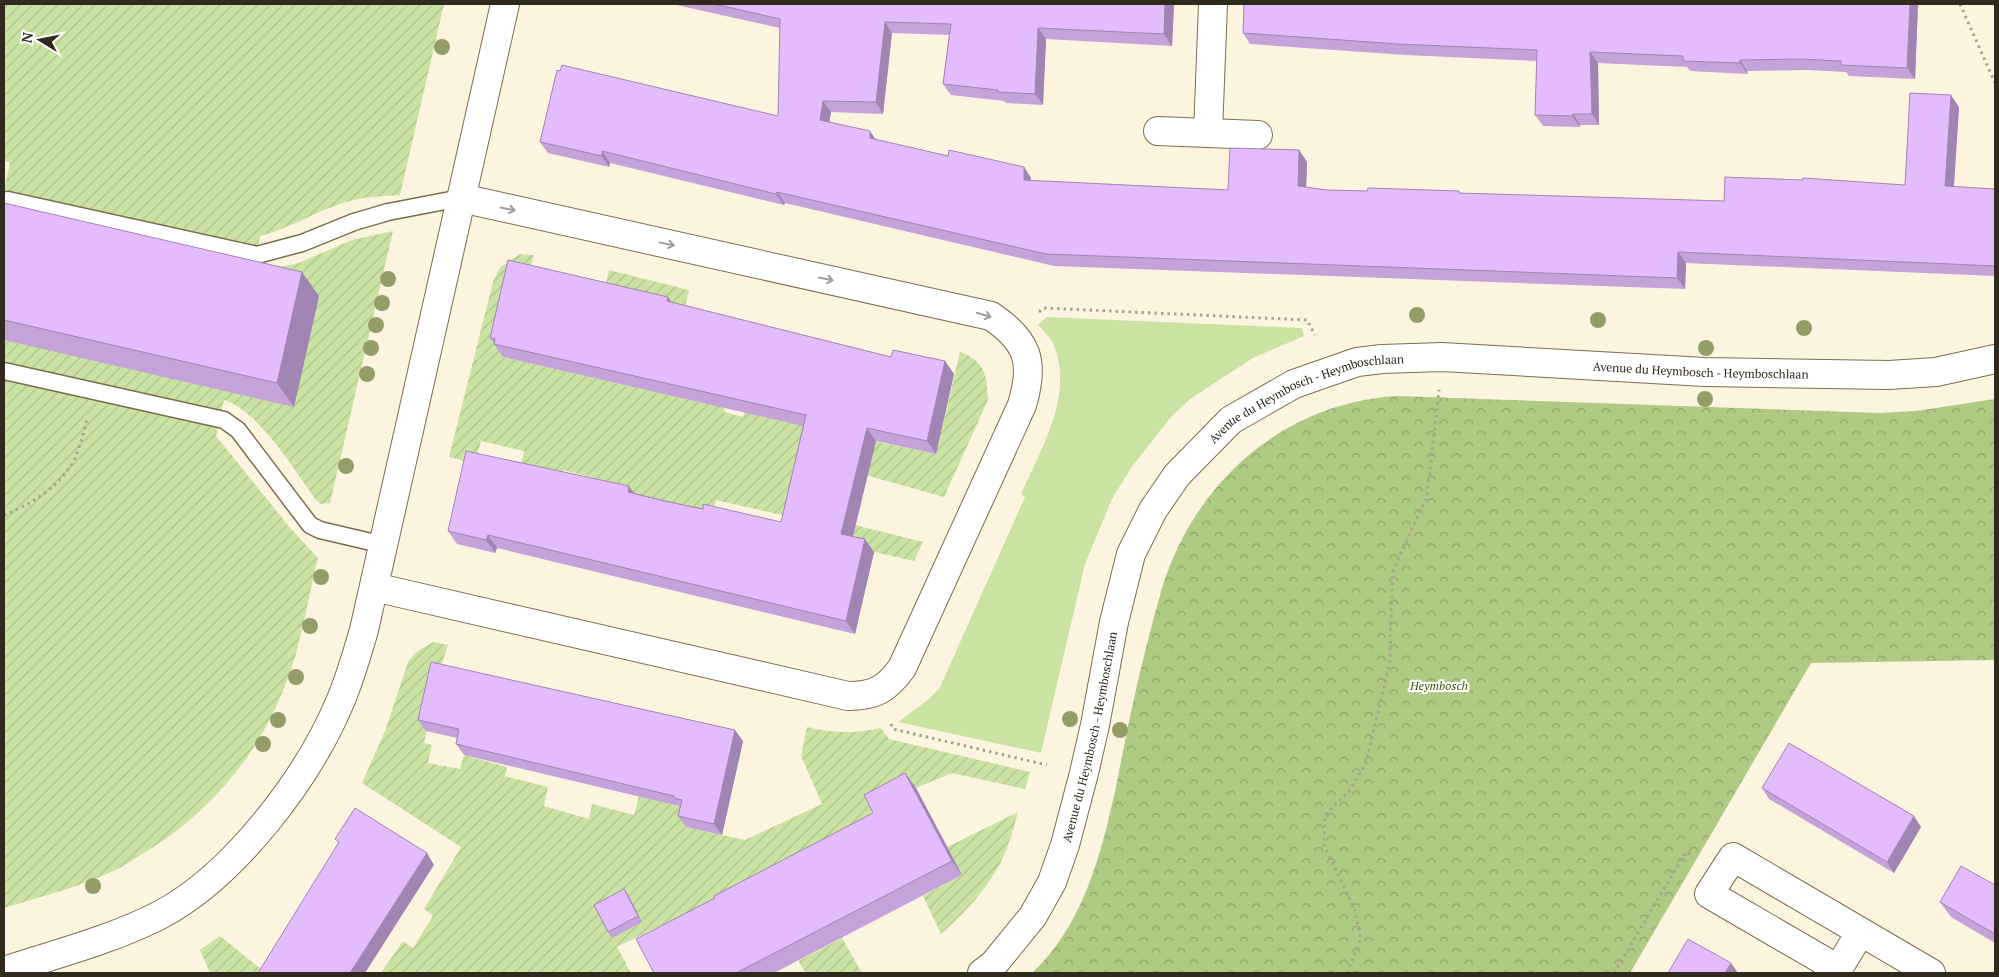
<svg xmlns="http://www.w3.org/2000/svg" width="1999" height="977" viewBox="0 0 1999 977" font-family="'PT Serif',serif">
	<defs>
		<pattern id="forest-crowns" width="20" height="18" patternUnits="userSpaceOnUse" patternTransform="scale(1.25)"><rect width="20" height="18" fill="#aeca83"/><path d="M2 6a3 3 0 1 1 6 0M12 15a3 3 0 1 1 6 0" fill="none" stroke="#8ea46b"/></pattern>
		<pattern id="garden-furrows" width="10" height="10" patternUnits="userSpaceOnUse" patternTransform="scale(1.25)"><rect width="10" height="10" fill="#cae3a3"/><path d="M-1 1l2-2M0 10L10 0M9 11l2-2" fill="none" stroke="#aec38c"/></pattern>
	</defs>
	<rect width="100%" height="100%" fill="#fdf4e0"/>
	<path fill="#cae3a3" d="M1047 317 1302 328 1304 336 1253 358 1190 399 1170 418 1131 468 1112 499 1085 564 1041 753 898 722 929 699 940 687 1025 497 1021 494C1041 449 1075 394 1053 343 1050 337 1043 330 1038 325Z"/>
	<path fill="url(#forest-crowns)" d="M1398 396 1880 413 1916 411 1995 399V660L1811 663 1630 973H1032C1099 912 1112 801 1130 717 1139 674 1150 630 1162 588 1195 481 1285 402 1398 396Z"/>
	<g fill="url(#garden-furrows)">
		<path d="M4 4H444L400 195C381 196 361 197 343 203 314 212 289 229 260 236L253 273 299 263 352 240 393 231 330 503 321 504 316 500C295 471 259 411 224 400L216 436 291 529 318 558C310 591 304 625 295 657 270 741 218 808 144 853 131 861 118 870 104 875 72 889 37 898 4 908V191L10 163 4 161Z"/>
		<path d="M520 254 534 255 503 357 712 405H725L724 412 743 417 745 410 844 435 936 454 960 352C985 361 987 375 988 400L944 497 837 467 831 519 923 542 914 561 874 552 794 518 716 500 712 522 601 491 603 480 563 470 560 482 519 474 524 451 481 441 475 464 449 457 493 282 500 267Z"/>
		<polygon points="609,270 689,290 683,316 603,297"/>
		<path d="M433 642 448 645 439 673 424 743 432 745 428 763 460 769 464 755 507 767 505 776 548 787 544 806 589 819 592 804 634 815 639 796 682 807 686 827 745 840 822 804 801 756 807 727C832 733 855 734 881 728L889 739 1030 772 1025 789 952 773 916 788 883 827 681 936 672 920 617 947 631 973H381L403 941 413 948 433 916 424 909 461 847 362 783 385 731 408 662 415 653Z"/>
		<path d="M1018 812C1015 823 1012 835 1008 845 996 880 968 910 941 934L923 896 962 875 947 847Z"/>
		<polygon points="220,936 266,973 210,973 200,950"/>
		<polygon points="842,938 862,973 806,973 798,961"/>
	</g>
	<g fill="none" stroke-linecap="round" stroke-linejoin="round">
		<g stroke="#7b6d50" stroke-width="19">
			<g id="service">
				<polyline points="8,200 257,255 302,243 354,222 388,212 461,198"/>
				<polyline points="4,371 224,420 238,430 310,525 320,530 384,545"/>
			</g>
		</g>
		<g stroke="#7b6d50" stroke-width="30">
			<g id="minor">
				<polyline points="1158,131 1258,135"/>
				<polyline points="1208,133 1213,4"/>
				<path d="M374 587 848 696C874 696 886 690 902 668L1022 405C1035 362 1028 341 991 316L461 198"/>
				<polyline points="1860,933 1838,969 1709,894 1733,857 1931,973"/>
				<path id="s1" d="M982 973 993 965 1033 916 1052 882 1065 845 1084 773 1095 725 1114 622 1131 554 1153 510 1177 475 1231 420 1294 384 1357 362 1382 359 1442 357 1705 372 1889 375 1936 372 1995 359"/>
			</g>
		</g>
		<g stroke="#7b6d50" stroke-width="30">
			<path id="tertiary" d="M4 971C56 954 111 940 160 915 234 876 308 778 340 702 350 679 357 654 364 630L505 4"/>
		</g>
		<g stroke="#aba392" stroke-width="3" stroke-dasharray="2.5 4" stroke-linecap="butt">
			<polyline points="1960,4 1995,83"/>
			<polyline points="1039,312 1044,308 1307,320 1315,335"/>
			<path d="M4 515C32 504 63 485 76 456 81 444 84 431 87 419"/>
			<polyline points="891,724 893,729 1047,765"/>
			<polyline points="1347,973 1361,939 1355,910 1324,845 1325,815 1349,791 1366,763 1390,661 1391,614 1393,571 1427,496 1439,390"/>
			<polyline points="1614,973 1686,852 1693,856"/>
		</g>
		<use href="#service" stroke="#fff" stroke-width="16"/>
		<use href="#minor" stroke="#fff" stroke-width="28"/>
		<use href="#tertiary" stroke="#fff" stroke-width="28"/>
	</g>
	<g fill="#949d68">
		<circle cx="442" cy="47" r="8"/>
		<circle cx="388" cy="279" r="8"/>
		<circle cx="382" cy="303" r="8"/>
		<circle cx="1417" cy="315" r="8"/>
		<circle cx="1598" cy="320" r="8"/>
		<circle cx="376" cy="325" r="8"/>
		<circle cx="1804" cy="328" r="8"/>
		<circle cx="371" cy="348" r="8"/>
		<circle cx="1706" cy="348" r="8"/>
		<circle cx="367" cy="374" r="8"/>
		<circle cx="1705" cy="399" r="8"/>
		<circle cx="346" cy="466" r="8"/>
		<circle cx="321" cy="577" r="8"/>
		<circle cx="310" cy="626" r="8"/>
		<circle cx="296" cy="677" r="8"/>
		<circle cx="1070" cy="719" r="8"/>
		<circle cx="278" cy="720" r="8"/>
		<circle cx="1120" cy="730" r="8"/>
		<circle cx="263" cy="744" r="8"/>
		<circle cx="93" cy="886" r="8"/>
	</g>
	<g fill="#c4a2da">
		<polygon points="672,4 1174,4 1172,46 1046,39 1043,105 1006,103 1004,101 951,95 943,84 949,35 892,33 883,114 831,112 829,122 875,140 948,156 1024,167 1031,178 1031,181 1228,190 1299,150 1307,162 1306,187 1327,190 1367,191 1459,191 1460,193 1724,201 1905,185 1959,107 1954,187 1995,189 1995,276 1686,263 1685,289 1054,266 785,203 784,205 610,163 609,167 548,153 540,142 778,116 780,28"/>
		<polygon points="1244,4 1918,4 1915,79 1849,76 1846,72 1808,70 1747,71 1748,74 1690,71 1687,67 1598,63 1599,125 1580,125 1580,127 1543,126 1535,115 1537,61 1406,55 1250,44 1243,33"/>
		<polygon points="4,203 319,296 294,407 4,340"/>
		<polygon points="672,303 891,357 945,361 954,374 936,454 876,441 853,537 874,552 855,634 497,548 495,553 457,544 448,531 634,493 703,509 781,522 803,426 503,357 490,338"/>
		<polygon points="418,720 743,741 722,835 686,827 678,816 680,807 679,806 464,755 456,744 457,738 426,731"/>
		<polygon points="905,773 916,788 962,875 774,973 654,973 715,898 873,813"/>
		<polygon points="1762,788 1921,827 1894,873 1769,799"/>
		<polygon points="1995,885 1995,943 1951,917 1940,902"/>
		<polygon points="624,889 628,895 642,922 612,938 608,932"/>
	</g>
	<g fill="#a084b2">
		<polygon points="1165,4 1174,4 1172,46 1164,34"/>
		<polygon points="1910,4 1918,4 1915,79 1907,68"/>
		<polygon points="885,22 892,33 883,114 876,102"/>
		<polygon points="1038,28 1046,39 1043,105 1035,94"/>
		<polygon points="1590,52 1598,63 1599,125 1592,114"/>
		<polygon points="1740,60 1747,71 1748,74 1740,63"/>
		<polygon points="1951,95 1959,107 1953,198 1945,186"/>
		<polygon points="823,101 831,112 828,131 820,120"/>
		<polygon points="1573,114 1580,125 1580,127 1572,116"/>
		<polygon points="870,131 878,143 870,138"/>
		<polygon points="1299,150 1307,162 1306,197 1298,186"/>
		<polygon points="602,151 610,163 609,167 602,156"/>
		<polygon points="1024,167 1031,178 1031,192 1024,180"/>
		<polygon points="777,192 785,203 784,205 776,194"/>
		<polygon points="1678,252 1686,263 1685,289 1677,278"/>
		<polygon points="302,272 319,296 294,407 277,383"/>
		<polygon points="668,297 677,310 667,301"/>
		<polygon points="945,361 954,374 936,454 927,441"/>
		<polygon points="867,428 876,441 850,547 841,534"/>
		<polygon points="629,486 638,499 628,492"/>
		<polygon points="488,535 497,548 495,553 486,540"/>
		<polygon points="865,539 874,552 855,634 846,621"/>
		<polygon points="735,730 743,741 722,835 714,824"/>
		<polygon points="905,773 916,788 962,875 952,861"/>
		<polygon points="1914,816 1921,827 1894,873 1887,862"/>
		<polygon points="427,853 434,865 365,973 350,973"/>
		<polygon points="624,889 628,895 642,922 638,916"/>
		<polygon points="1731,963 1738,973 1725,973"/>
	</g>
	<g fill="#e4bcfe" stroke="#a084b2">
		<polygon points="714,4 1165,4 1164,34 1038,28 1035,94 998,92 998,90 943,84 951,24 885,22 876,102 823,101 820,120 870,131 870,138 948,156 949,150 1024,167 1024,180 1228,190 1230,148 1299,150 1298,186 1327,190 1367,191 1368,188 1459,191 1459,193 1724,201 1725,177 1803,180 1803,178 1905,185 1910,93 1951,95 1945,186 1995,189 1995,266 1678,252 1677,278 1046,254 777,192 776,194 602,151 602,156 540,142 557,70 560,71 562,65 778,116 780,19"/>
		<polygon points="1244,4 1910,4 1907,68 1841,65 1841,61 1800,59 1740,60 1740,63 1683,61 1683,56 1590,52 1592,114 1573,114 1572,116 1535,115 1537,50 1398,44 1243,33"/>
		<polygon points="4,203 302,272 277,383 4,320"/>
		<polygon points="508,260 668,297 667,301 891,357 893,350 945,361 927,441 867,428 841,534 865,539 846,621 488,535 486,540 448,531 466,451 629,486 628,492 664,501 703,509 703,504 781,522 806,415 494,344 495,339 490,338"/>
		<polygon points="431,662 735,730 714,824 678,816 682,800 674,798 674,796 456,744 459,729 418,720"/>
		<polygon points="1789,743 1914,816 1887,862 1762,788"/>
		<polygon points="905,773 952,861 736,973 654,973 636,939 715,898 714,896 873,813 864,795"/>
		<polygon points="355,808 427,853 350,973 258,973 339,842 335,839"/>
		<polygon points="1961,866 1995,885 1995,934 1940,902"/>
		<polygon points="624,889 638,916 608,932 594,905"/>
		<polygon points="1688,939 1731,963 1725,973 1668,973"/>
	</g>
	<defs><path id="oneway-shaft" d="M-6 0H5M1.5-3L5.5 0L1.5 3" fill="none" stroke-width="1.6" stroke-linecap="round" stroke-linejoin="round" transform="scale(1.25)"/></defs>
	<g stroke="#a29f9a">
		<use href="#oneway-shaft" transform="translate(508 209) rotate(12)"/>
		<use href="#oneway-shaft" transform="translate(667 244) rotate(12)"/>
		<use href="#oneway-shaft" transform="translate(826 279) rotate(12)"/>
		<use href="#oneway-shaft" transform="translate(984 315) rotate(17)"/>
	</g>
	<g text-anchor="middle" dominant-baseline="central" stroke-width="4.5" stroke-linejoin="round" paint-order="stroke">
		<g font-size="12" fill="#302a1e" stroke="#fff">
			<text stroke="none"><textPath href="#s1" startOffset="1106">Avenue du Heymbosch - Heymboschlaan</textPath></text>
			<text stroke="none"><textPath href="#s1" startOffset="701">Avenue du Heymbosch - Heymboschlaan</textPath></text>
			<text stroke="none"><textPath href="#s1" startOffset="266">Avenue du Heymbosch - Heymboschlaan</textPath></text>
		</g>
		<g font-size="12" font-style="italic" fill="#3f5605" stroke="#fff">
			<text x="1439" y="685">Heymbosch</text>
		</g>
	</g>
	<rect width="1999" height="977" fill="none" stroke="#302a1e" stroke-width="10"/>
	<g transform="translate(40 40) rotate(280)" stroke="#ffffff" stroke-width="4" paint-order="stroke">
	<path d="M0-4L9 19L0 12L-9 19Z" fill="#302a1e"/>
	<text y="-8" font-size="14" font-weight="bold" text-anchor="middle" fill="#302a1e">N</text>
	</g>
</svg>
